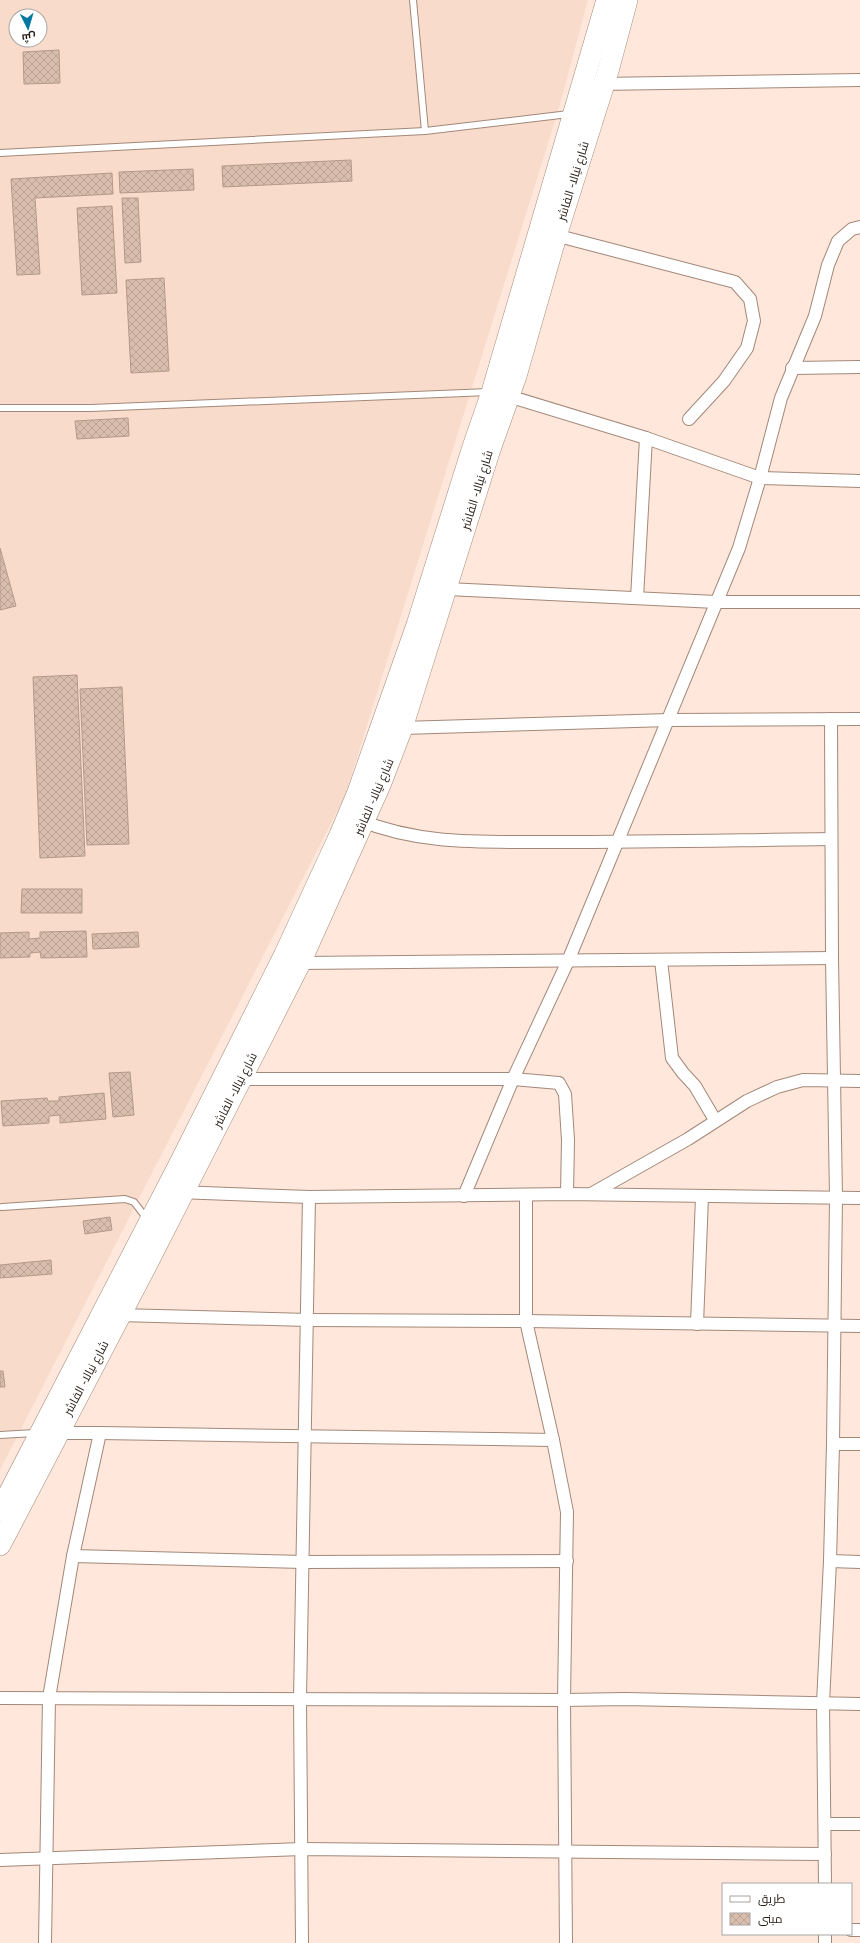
<svg xmlns="http://www.w3.org/2000/svg" width="860" height="1943" viewBox="0 0 860 1943" font-family="'Public Sans',Cairo,sans-serif">
	<defs>
		<pattern id="building-cross-hatch" width="8" height="8" patternUnits="userSpaceOnUse"><rect width="8" height="8" fill="#d9bdad"/><path d="M0 0l8 8M0 8l8-8" fill="none" stroke="#baa294"/></pattern>
	</defs>
	<rect width="100%" height="100%" fill="#ffe8db"/>
	<path fill="#f8dbcb" fill-rule="evenodd" d="M0 0H588L559 108 345 796 0 1470ZM16 16H40V40H16Z"/>
	<g fill="url(#building-cross-hatch)" stroke="#b4998a">
		<polygon points="59,50 60,83 24,84 23,52"/>
		<polygon points="351,160 352,181 223,187 222,166"/>
		<polygon points="193,169 194,190 120,193 119,172"/>
		<polygon points="112,173 113,194 35,198 40,274 17,275 11,179"/>
		<polygon points="122,198 138,198 141,262 125,263"/>
		<polygon points="112,206 117,293 82,295 77,208"/>
		<polygon points="164,278 169,371 131,373 126,280"/>
		<polygon points="128,418 129,436 77,439 75,421"/>
		<polygon points="0,548 16,606 0,610"/>
		<polygon points="77,675 85,856 40,858 33,677"/>
		<polygon points="122,687 129,844 87,845 80,689"/>
		<polygon points="22,889 82,889 82,913 21,913"/>
		<polygon points="86,931 87,957 41,958 40,952 30,953 30,957 0,958 0,933 29,932 29,939 40,938 40,932"/>
		<polygon points="138,932 139,947 93,949 92,934"/>
		<polygon points="130,1072 134,1115 113,1117 109,1073"/>
		<polygon points="104,1093 106,1119 60,1123 60,1115 49,1116 49,1123 3,1126 1,1101 47,1098 48,1101 59,1101 59,1097"/>
		<polygon points="110,1217 112,1230 85,1234 83,1221"/>
		<polygon points="51,1260 52,1274 0,1278 0,1265"/>
		<polygon points="0,1371 3,1371 5,1387 0,1387"/>
	</g>
	<g fill="none" stroke-linecap="round" stroke-linejoin="round">
		<g stroke="#a28879" stroke-width="8">
			<g id="lane">
				<polyline points="413,0 425,131 569,114"/>
				<polyline points="0,153 425,131"/>
				<polyline points="0,408 91,408 489,392"/>
				<polyline points="2,1207 125,1199 134,1202 147,1219"/>
				<polyline points="0,1435 35,1433"/>
			</g>
		</g>
		<g stroke="#a28879" stroke-width="14">
			<g id="street">
				<polyline points="599,84 860,80"/>
				<polyline points="551,234 735,282 750,299 754,321 747,348 724,381 689,419"/>
				<polyline points="792,368 860,367"/>
				<polyline points="505,395 646,438 760,478 860,481"/>
				<polyline points="447,589 716,602 860,602"/>
				<polyline points="637,598 646,438"/>
				<polyline points="402,728 669,720 860,719"/>
				<path d="M359 820C426 847 490 841 559 842 650 842 741 840 831 839"/>
				<polyline points="661,960 672,1058 683,1073 695,1086 715,1120"/>
				<polyline points="300,963 832,958"/>
				<polyline points="241,1079 513,1079 559,1083 565,1094 568,1140 567,1194"/>
				<polyline points="178,1192 309,1197 567,1194 860,1198"/>
				<polyline points="591,1194 688,1139 747,1101 777,1087 803,1080 860,1081"/>
				<polyline points="464,1196 513,1079 568,961 739,548 760,478 781,398 815,316 828,265 838,241 852,229 860,227"/>
				<polyline points="526,1196 526,1321 553,1440 567,1512 564,1700 566,1943"/>
				<polyline points="119,1315 308,1320 526,1321 860,1326"/>
				<polyline points="697,1324 702,1197"/>
				<polyline points="100,1433 553,1440"/>
				<polyline points="833,1444 860,1444"/>
				<polyline points="73,1556 303,1562 567,1561"/>
				<polyline points="830,1561 860,1562"/>
				<polyline points="0,1698 564,1700 626,1699 860,1704"/>
				<polyline points="825,1824 860,1824"/>
				<polyline points="0,1860 302,1849 825,1854"/>
				<polyline points="825,1884 823,1703 830,1561 833,1444 836,1197 832,958 831,719"/>
				<polyline points="851,1930 860,1930"/>
				<polyline points="45,1943 49,1698 73,1556 100,1433 55,1433"/>
				<polyline points="302,1943 300,1699 309,1197"/>
				<polyline points="825,1943 825,1934"/>
			</g>
		</g>
		<g stroke="#a28879" stroke-width="22">
			<g id="highway">
				<polyline points="0,1511 178,1167 284,956 340,835 358,792 417,625 473,447 492,392 607,0"/>
				<polyline points="0,1545 149,1260 300,963 380,785 402,728 489,452 516,376 556,236 608,71 627,0"/>
			</g>
		</g>
		<use href="#lane" stroke="#fff" stroke-width="6"/>
		<use href="#street" stroke="#fff" stroke-width="12"/>
		<use href="#highway" stroke="#fff" stroke-width="21"/>
	</g>
	<g text-anchor="middle" dominant-baseline="central" stroke-width="3" stroke-linejoin="round" paint-order="stroke">
		<g font-size="12" fill="#281e18" stroke="#fff">
			<text transform="translate(573 181) rotate(-73)">شارع نيالا - الفاشر</text>
			<text transform="translate(477 490) rotate(-73)">شارع نيالا - الفاشر</text>
			<text transform="translate(374 797) rotate(-67)">شارع نيالا - الفاشر</text>
			<text transform="translate(235 1090) rotate(-63)">شارع نيالا - الفاشر</text>
			<text transform="translate(86 1378) rotate(-62)">شارع نيالا - الفاشر</text>
		</g>
	</g>
	<rect x="722" y="1883" width="130" height="52" fill="#ffffff" stroke="#a9a5a3"/>
	<rect x="730" y="1896" width="20" height="6" fill="#ffffff" stroke="#a9a5a3"/>
	<text x="758" y="1903" font-size="12" fill="#281e18">طريق</text>
	<rect x="730" y="1913" width="20" height="12" fill="url(#building-cross-hatch)" stroke="#a9a5a3"/>
	<text x="758" y="1923" font-size="12" fill="#281e18">مبنى</text>
	<g transform="translate(28 28) rotate(175)"><circle r="19" fill="#ffffff" stroke="#a9a5a3"/>
	<path d="M0-3L7 15L0 10L-7 15Z" fill="#0278a1"/>
	<text y="-6" font-size="11" font-weight="bold" text-anchor="middle" fill="#281e18">ش</text>
	</g>
</svg>
